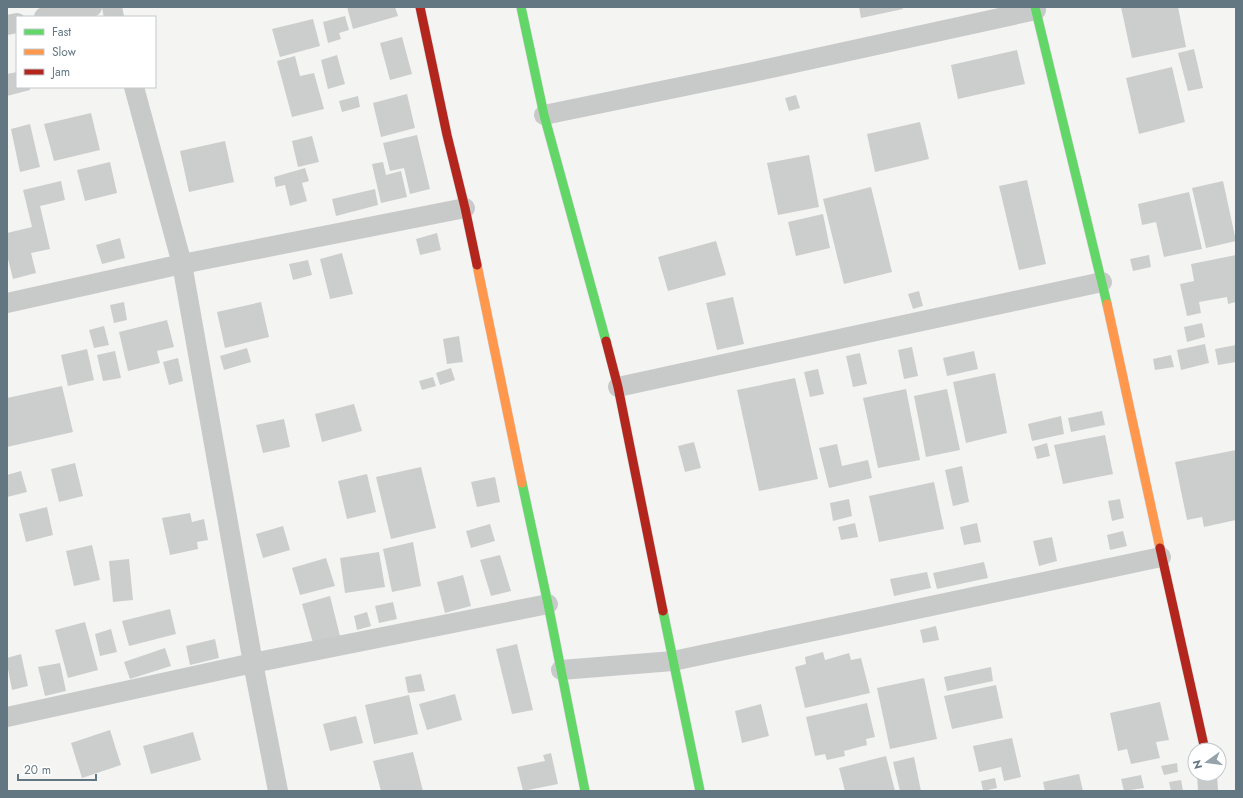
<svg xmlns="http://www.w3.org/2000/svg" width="1243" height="798" viewBox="0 0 1243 798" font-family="Jost,sans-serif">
	<rect width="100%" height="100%" fill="#f4f4f2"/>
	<g fill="#cccece">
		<polygon points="347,7 395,7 398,16 353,29"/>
		<polygon points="859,7 902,7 903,9 861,18"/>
		<polygon points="1121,7 1178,7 1186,47 1132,58"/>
		<polygon points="345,16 349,30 339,33 341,39 328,43 323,22"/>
		<polygon points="313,19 320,46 280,57 272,29"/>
		<polygon points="402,37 412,74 390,80 380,43"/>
		<polygon points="1194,49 1203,88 1188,91 1178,53"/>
		<polygon points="1017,50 1025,84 958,99 951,65"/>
		<polygon points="337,55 345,84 328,89 321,60"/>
		<polygon points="295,56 300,76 314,73 324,109 292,117 277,61"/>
		<polygon points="1172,67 1185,122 1139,134 1126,78"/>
		<polygon points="17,72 17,87 30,87 30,90 7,96 7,74"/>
		<polygon points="407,94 415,128 381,137 373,103"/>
		<polygon points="796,95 800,108 789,111 785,98"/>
		<polygon points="358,96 360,107 342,112 339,101"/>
		<polygon points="91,113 100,150 54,161 44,124"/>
		<polygon points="920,122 929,159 875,172 867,134"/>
		<polygon points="30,124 40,167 20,172 11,129"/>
		<polygon points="417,135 430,189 410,194 404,168 390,171 383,143"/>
		<polygon points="312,136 319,162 298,167 292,141"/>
		<polygon points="225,141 234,182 189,192 180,151"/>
		<polygon points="809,155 819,207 778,215 767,163"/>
		<polygon points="110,162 117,193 85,201 77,170"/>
		<polygon points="383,162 386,175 401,171 407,197 381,203 372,164"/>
		<polygon points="305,168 309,181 302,183 307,201 290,206 285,185 276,187 274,177"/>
		<polygon points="1027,180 1046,264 1019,270 999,186"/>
		<polygon points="61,181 65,200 40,206 50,249 31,253 36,273 13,279 7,255 7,233 32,227 23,190"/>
		<polygon points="1223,181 1236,241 1206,248 1192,188"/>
		<polygon points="871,187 892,272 844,284 823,199"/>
		<polygon points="375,189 378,205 336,216 332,199"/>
		<polygon points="1189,192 1202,249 1164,257 1156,222 1142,225 1138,204"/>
		<polygon points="823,214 830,248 796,256 788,222"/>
		<polygon points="437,233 441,250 420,255 416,239"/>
		<polygon points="120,238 125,258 102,264 96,245"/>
		<polygon points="716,241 726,275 668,291 658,257"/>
		<polygon points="342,253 353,294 330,299 320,259"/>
		<polygon points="1149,255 1151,267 1133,271 1130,259"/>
		<polygon points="1236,255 1236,302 1228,304 1227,297 1199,302 1201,313 1187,316 1180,284 1194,281 1191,264"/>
		<polygon points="308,260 312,275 293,280 289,264"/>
		<polygon points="919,291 923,306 913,309 908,294"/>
		<polygon points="733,297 744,344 717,350 706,303"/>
		<polygon points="124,302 127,320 114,323 110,305"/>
		<polygon points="261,302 269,337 225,348 217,312"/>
		<polygon points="167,320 174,347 157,351 160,363 128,371 119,332"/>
		<polygon points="1202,323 1205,337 1187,342 1184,327"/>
		<polygon points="104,326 109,345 94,348 89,330"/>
		<polygon points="459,336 463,362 447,364 443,339"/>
		<polygon points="1205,344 1209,363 1181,370 1177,350"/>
		<polygon points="1236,345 1236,362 1218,365 1215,349"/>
		<polygon points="912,347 918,376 904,379 898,350"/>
		<polygon points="247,348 251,362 224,370 220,356"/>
		<polygon points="87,349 94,380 68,386 61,355"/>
		<polygon points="115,351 121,378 103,381 97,355"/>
		<polygon points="974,351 978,369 947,376 943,358"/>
		<polygon points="860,353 867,384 853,387 846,356"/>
		<polygon points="1171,355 1174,367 1155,370 1153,359"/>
		<polygon points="178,358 183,381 169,385 163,362"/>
		<polygon points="451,368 455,380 440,385 436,373"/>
		<polygon points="818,369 824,394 810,397 804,372"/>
		<polygon points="995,373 1007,433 966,443 953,382"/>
		<polygon points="433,377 436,386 422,390 419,381"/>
		<polygon points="795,378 818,479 759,491 737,390"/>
		<polygon points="62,386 73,432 7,447 7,398"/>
		<polygon points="906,389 920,460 878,468 863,398"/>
		<polygon points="947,389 960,450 926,457 914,396"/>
		<polygon points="354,404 362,431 322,442 315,414"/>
		<polygon points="1102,411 1105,425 1071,432 1068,418"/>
		<polygon points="1061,416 1064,434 1032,441 1028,424"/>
		<polygon points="284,419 290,447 263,453 256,425"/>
		<polygon points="1105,435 1113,474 1063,484 1054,445"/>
		<polygon points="694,442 701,468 685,472 678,446"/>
		<polygon points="1047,443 1050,456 1037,459 1034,447"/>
		<polygon points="837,444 842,466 868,460 872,478 829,488 819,448"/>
		<polygon points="1236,450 1236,520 1204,527 1202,517 1187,520 1175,462"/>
		<polygon points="75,463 83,496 59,502 51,469"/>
		<polygon points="962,466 969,502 953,506 945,470"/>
		<polygon points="421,467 436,528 391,539 376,477"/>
		<polygon points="21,471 27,492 7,497 7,475"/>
		<polygon points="367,474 376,512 347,519 338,481"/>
		<polygon points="495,477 500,502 477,507 471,482"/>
		<polygon points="934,482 944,529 879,542 869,496"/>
		<polygon points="849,499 852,516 833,521 830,503"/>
		<polygon points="1120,499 1124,518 1112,521 1108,501"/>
		<polygon points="47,507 53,535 26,542 19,514"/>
		<polygon points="190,513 192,522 204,519 208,540 197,542 198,549 170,555 162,518"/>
		<polygon points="855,523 858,537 841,540 838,527"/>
		<polygon points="977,523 981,542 964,545 960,527"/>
		<polygon points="490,524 495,541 471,548 466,531"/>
		<polygon points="283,526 290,550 263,558 256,534"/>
		<polygon points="1123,531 1127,546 1110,550 1107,535"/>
		<polygon points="1052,537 1057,561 1039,566 1033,541"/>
		<polygon points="413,542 421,586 392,592 383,549"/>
		<polygon points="92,545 100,580 74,586 66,551"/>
		<polygon points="379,552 385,587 345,593 340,558"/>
		<polygon points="500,555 511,591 491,596 480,560"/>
		<polygon points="326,558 335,586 300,595 292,568"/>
		<polygon points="129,559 133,600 113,602 109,561"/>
		<polygon points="984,562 988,578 937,589 933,573"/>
		<polygon points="927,572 931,588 894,596 890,579"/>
		<polygon points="463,575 471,606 445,613 437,582"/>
		<polygon points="330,596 340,636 313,643 302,604"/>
		<polygon points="393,602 397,619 379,623 375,606"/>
		<polygon points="170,609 176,634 129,646 122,621"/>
		<polygon points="367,612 371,626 357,630 354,616"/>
		<polygon points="85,622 98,670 68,678 55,630"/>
		<polygon points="936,626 939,640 923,643 920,630"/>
		<polygon points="111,629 117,652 100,656 95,634"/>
		<polygon points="215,639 219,658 190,665 186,646"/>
		<polygon points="517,644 533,710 512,714 496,649"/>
		<polygon points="165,648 171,666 130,679 124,662"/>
		<polygon points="823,652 825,660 849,653 851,660 861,658 870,693 805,708 795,667 806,664 805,657"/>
		<polygon points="21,654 28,686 12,690 7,664 7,658"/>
		<polygon points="60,663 66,691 45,696 38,667"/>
		<polygon points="991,667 993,681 947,691 944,677"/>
		<polygon points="421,674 425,691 408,693 405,677"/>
		<polygon points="924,678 937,739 890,749 877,688"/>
		<polygon points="996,685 1003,718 952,729 944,696"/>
		<polygon points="455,694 462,720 427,730 419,704"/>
		<polygon points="409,695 418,734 374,744 365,705"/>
		<polygon points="1160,702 1169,740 1156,742 1160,758 1131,764 1127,749 1118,751 1110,713"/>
		<polygon points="867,703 875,737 866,739 867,745 844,751 845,756 827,760 825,754 815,756 806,717"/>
		<polygon points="761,704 769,736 742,743 735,711"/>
		<polygon points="356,716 363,743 330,751 323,724"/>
		<polygon points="110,730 121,765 82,778 71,743"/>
		<polygon points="193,732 201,760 151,774 143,746"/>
		<polygon points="1012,738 1021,777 1004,781 1001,767 979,772 973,746"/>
		<polygon points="413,752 423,791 381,791 373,761"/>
		<polygon points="551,753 558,784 523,791 517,767 545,761 543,755"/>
		<polygon points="886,756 895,791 845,791 839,768"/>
		<polygon points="914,757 921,791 900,791 893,762"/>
		<polygon points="1177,763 1178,772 1164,775 1161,766"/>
		<polygon points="1079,774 1083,791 1045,791 1043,782"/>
		<polygon points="1141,775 1144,788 1124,791 1121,779"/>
		<polygon points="995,778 997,788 983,791 981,781"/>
		<polygon points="1181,780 1183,791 1171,791 1169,782"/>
	</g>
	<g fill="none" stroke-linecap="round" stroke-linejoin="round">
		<g stroke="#d1d2d3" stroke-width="10">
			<g id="fast">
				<polyline points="521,7 544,115 606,341"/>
				<polyline points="1035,7 1107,304"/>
				<polyline points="522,483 548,604 585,791"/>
				<polyline points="663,611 700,791"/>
			</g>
		</g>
		<g stroke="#d1d2d3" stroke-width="10">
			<g id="slow">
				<polyline points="477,265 522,483"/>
				<polyline points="1107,304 1160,548"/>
			</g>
		</g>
		<g stroke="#d1d2d3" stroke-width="10">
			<g id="jam">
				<polyline points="420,7 447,135 465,208 477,265"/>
				<polyline points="606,341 618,387 663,611"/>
				<polyline points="1160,548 1205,750"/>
			</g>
		</g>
		<g stroke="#c8caca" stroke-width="20">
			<polyline points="112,7 114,17"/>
			<polyline points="44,17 92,7"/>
			<polyline points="7,25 17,23"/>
			<polyline points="134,87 182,264 253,663 278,791"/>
			<polyline points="544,115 753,72 1036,10"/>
			<polyline points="7,303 182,264 465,208"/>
			<polyline points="618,387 1102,282"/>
			<polyline points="561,670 673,661 1161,557"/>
			<polyline points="7,717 253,663 548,604"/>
			<polyline points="1207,774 1208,791"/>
		</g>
		<use href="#fast" stroke="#63d668" stroke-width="9"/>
		<use href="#slow" stroke="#ff974d" stroke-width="9"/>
		<use href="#jam" stroke="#b3261e" stroke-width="9"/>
	</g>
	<rect width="1243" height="798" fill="none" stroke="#637783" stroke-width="16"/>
	<rect x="16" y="16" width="140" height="72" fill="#ffffff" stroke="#c1c9cd"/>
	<rect x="24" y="29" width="20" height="6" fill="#63d668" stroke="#c1c9cd"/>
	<text x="52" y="36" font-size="12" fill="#637783">Fast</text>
	<rect x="24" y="49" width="20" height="6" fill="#ff974d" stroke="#c1c9cd"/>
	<text x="52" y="56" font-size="12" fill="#637783">Slow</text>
	<rect x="24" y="69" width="20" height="6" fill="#b3261e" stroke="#c1c9cd"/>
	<text x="52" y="76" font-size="12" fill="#637783">Jam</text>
	<g transform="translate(1207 762) rotate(256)"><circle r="19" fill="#ffffff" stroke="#c1c9cd"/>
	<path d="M0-3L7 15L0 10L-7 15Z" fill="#96a3aa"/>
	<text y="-6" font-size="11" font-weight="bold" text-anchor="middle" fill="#637783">N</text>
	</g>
	<path d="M18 774v6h78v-6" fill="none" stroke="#637783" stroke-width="2"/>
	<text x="24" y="774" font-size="12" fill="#637783" stroke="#ffffff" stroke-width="3" paint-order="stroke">20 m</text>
</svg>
